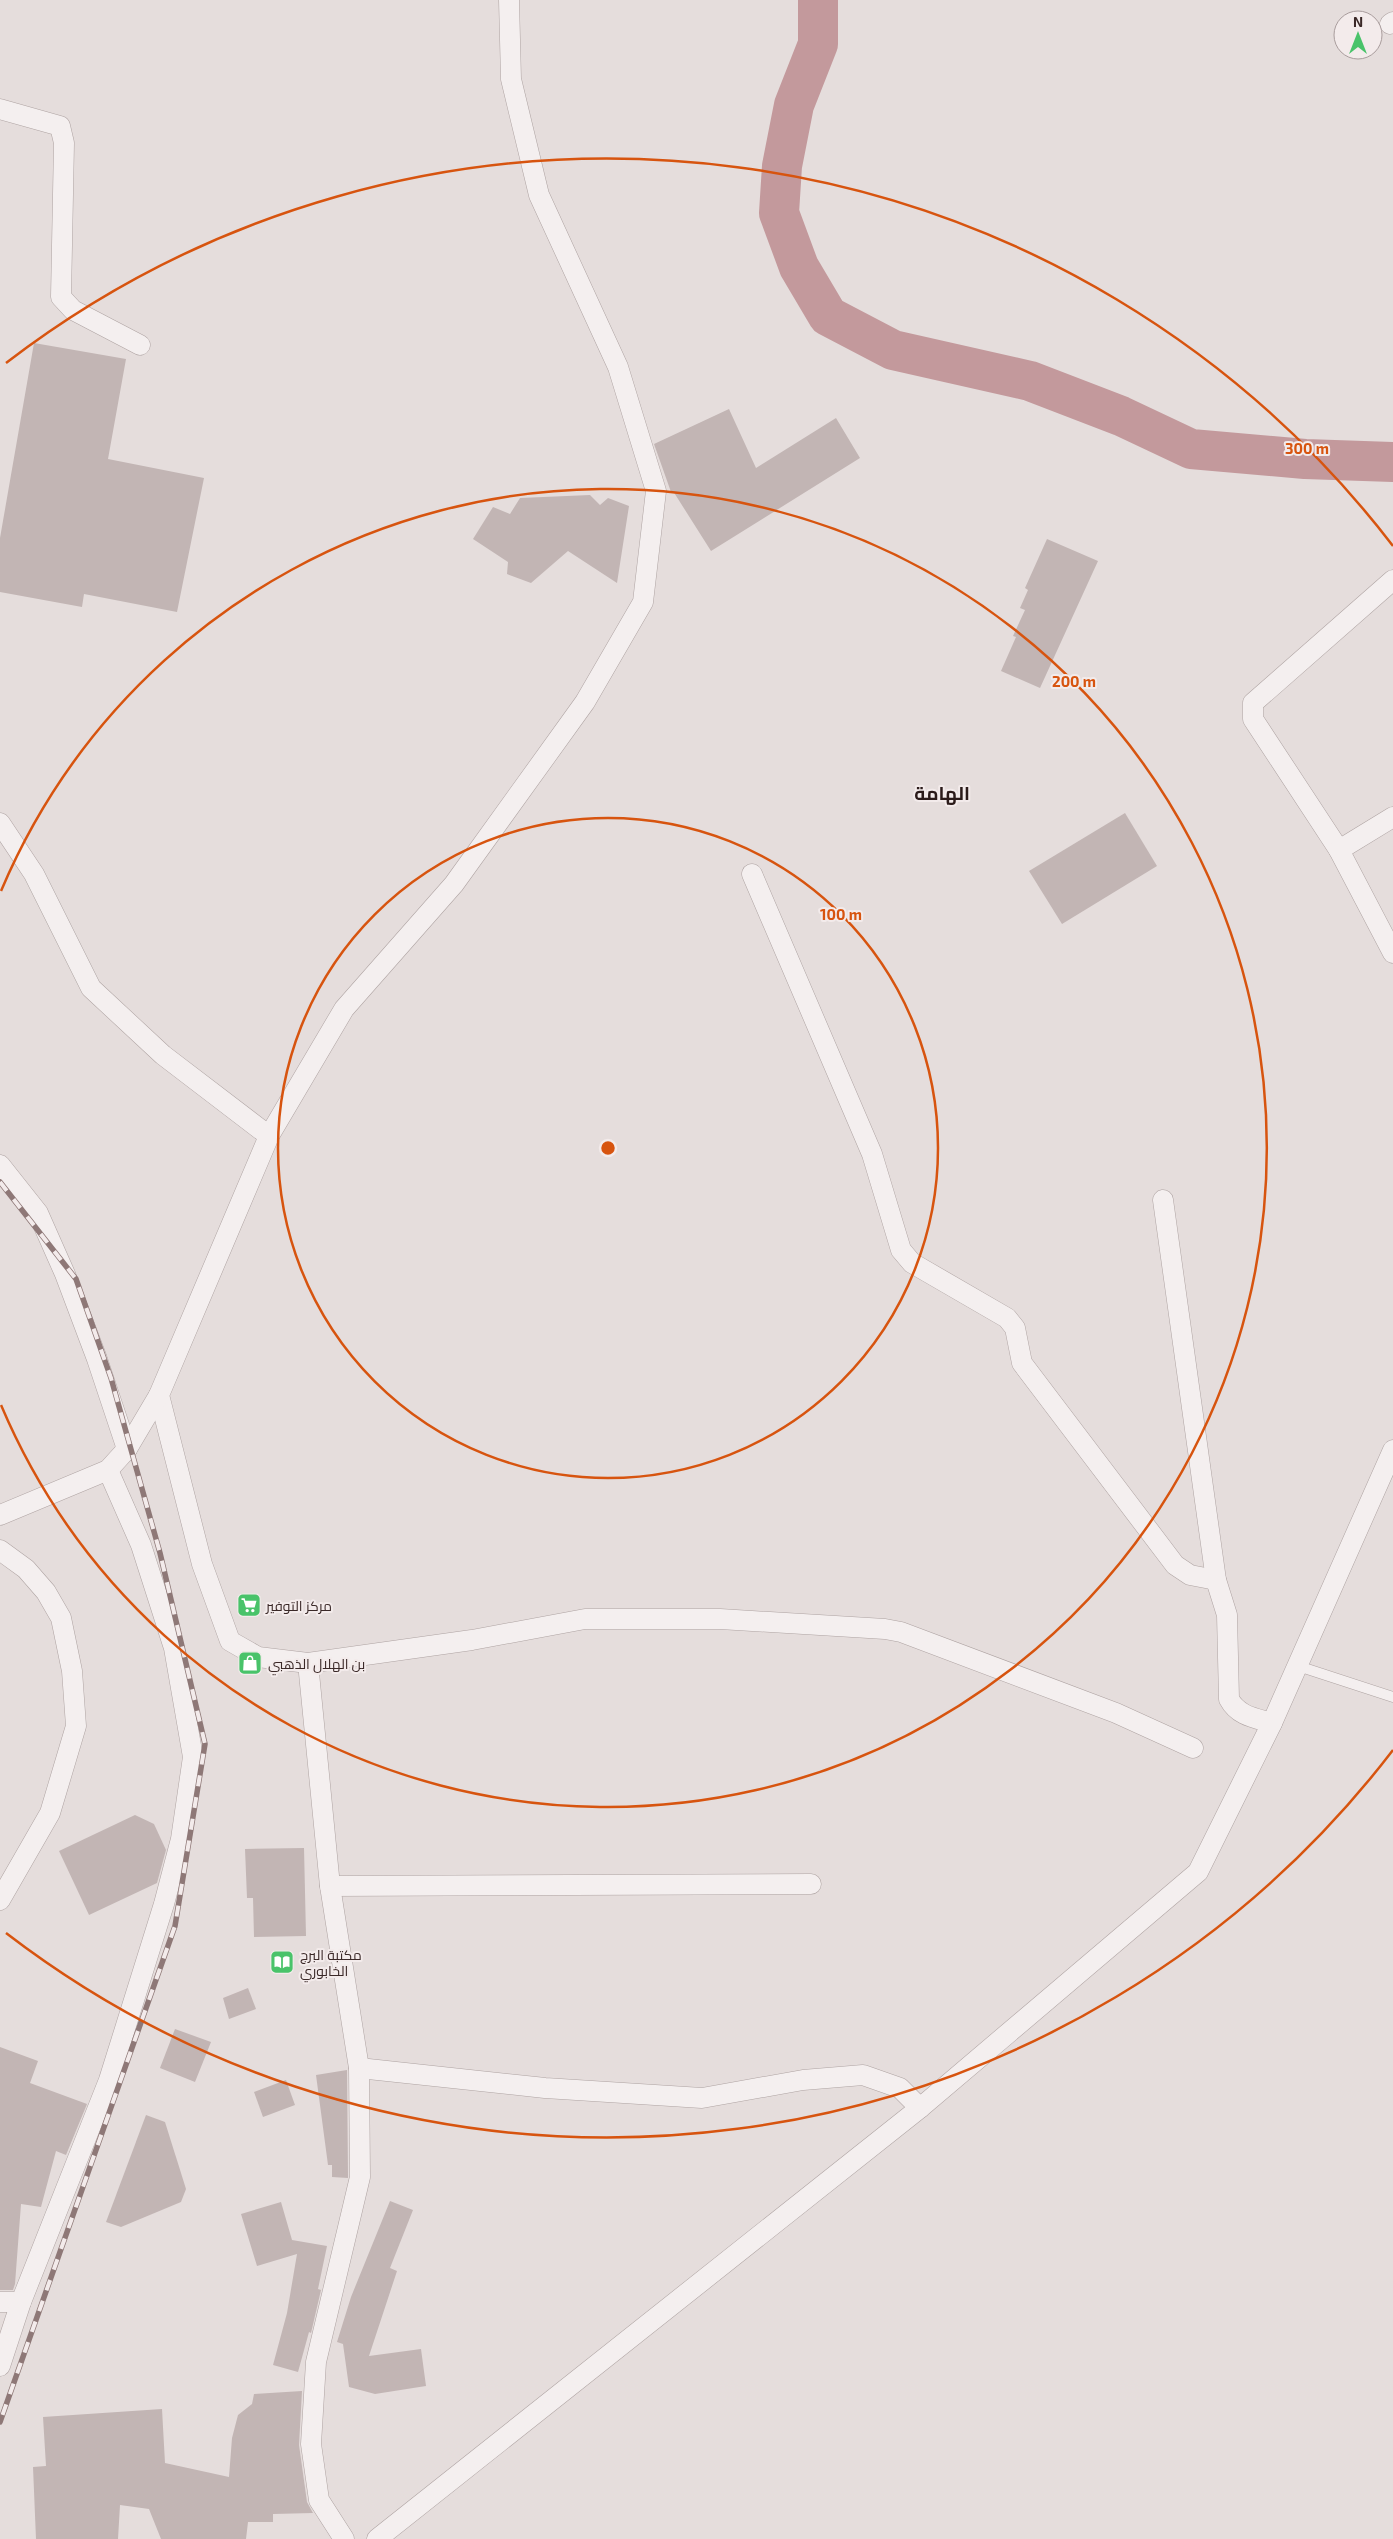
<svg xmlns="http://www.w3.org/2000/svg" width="1393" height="2539" viewBox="0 0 1393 2539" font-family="'Exo 2',Cairo,sans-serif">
	<rect width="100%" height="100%" fill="#e5dddc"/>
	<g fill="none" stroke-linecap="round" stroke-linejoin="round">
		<polyline stroke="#c3999c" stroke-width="40" points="818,0 818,44 794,105 782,166 779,213 799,267 828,316 893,350 1030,381 1121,416 1191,449 1305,459 1393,462"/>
	</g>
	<g fill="#c2b5b4">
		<polygon points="34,343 126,359 108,459 204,478 177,612 84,594 82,607 0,592 0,538"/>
		<polygon points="729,409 756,468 836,418 860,458 711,551 673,491 671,492 654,444"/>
		<polygon points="590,495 600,505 608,498 629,506 617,583 568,551 531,583 507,574 508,562 473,539 493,507 510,514 520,498"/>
		<polygon points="1047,539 1098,561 1040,688 1001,671 1016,637 1013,636 1025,610 1020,608 1028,590 1025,588"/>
		<polygon points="1125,813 1157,866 1062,924 1029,871"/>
		<polygon points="135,1815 154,1824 166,1850 157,1883 89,1915 59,1851"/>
		<polygon points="304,1848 306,1936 254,1937 253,1898 247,1898 245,1849"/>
		<polygon points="248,1988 256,2009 229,2019 223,1998"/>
		<polygon points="175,2029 211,2042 195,2082 160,2068"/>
		<polygon points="0,2047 38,2061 30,2083 87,2104 66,2155 56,2151 41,2207 21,2204 15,2284 13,2290 0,2290"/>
		<polygon points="347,2070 348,2176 348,2178 332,2177 332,2165 328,2165 316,2075"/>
		<polygon points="286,2080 295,2105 263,2117 254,2092"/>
		<polygon points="146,2115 165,2122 186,2189 181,2202 121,2227 106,2222"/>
		<polygon points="390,2201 413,2210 390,2268 397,2271 369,2356 421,2349 426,2386 375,2394 349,2387 343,2344 337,2342 351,2297"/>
		<polygon points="281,2202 292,2240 327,2246 318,2289 321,2290 311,2333 309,2332 298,2372 273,2365 287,2313 297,2254 257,2266 241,2214"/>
		<polygon points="302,2391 299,2445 307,2502 313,2513 273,2514 273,2522 248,2522 246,2539 161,2539 149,2509 120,2505 118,2539 36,2539 33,2467 46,2466 43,2417 162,2409 165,2463 229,2477 232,2438 238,2415 252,2404 254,2394"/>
	</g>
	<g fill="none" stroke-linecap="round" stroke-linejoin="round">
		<g stroke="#aea3a2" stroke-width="11">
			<polyline id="service" points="1298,1666 1393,1697"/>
		</g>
		<g stroke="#aea3a2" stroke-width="21">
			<g id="minor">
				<polyline points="509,0 511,79 539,195 618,367 656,491 643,602 585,702 454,884 344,1009 269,1136 159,1395 202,1564 230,1641 258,1657 308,1663 472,1640 585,1619 720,1619 885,1629 901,1632 1116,1713 1193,1748"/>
				<polyline points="1390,24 1393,22"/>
				<polyline points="0,109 60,126 64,143 61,297 73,310 140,345"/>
				<polyline points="1393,580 1253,703 1253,719 1339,850 1393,953"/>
				<polyline points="0,823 34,874 91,988 163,1055 269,1136"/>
				<polyline points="1339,850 1393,817"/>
				<polyline points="752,874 872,1154 901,1250 912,1263 1007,1318 1015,1328 1022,1363 1175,1565 1190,1575 1216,1580"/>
				<polyline points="0,1165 38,1213 65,1274 97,1359 127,1449"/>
				<path d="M1163 1200 1216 1580 1227 1615 1229 1699C1238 1716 1255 1718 1272 1723"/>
				<polyline points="0,1515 108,1470 127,1449 159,1395"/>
				<polyline points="0,1550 26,1569 46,1592 61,1618 72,1671 76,1726 50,1813 0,1900"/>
				<polyline points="308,1663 330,1886 359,2068 360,2177 316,2362 311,2444 319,2500 344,2539"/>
				<polyline points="330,1886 811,1884"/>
				<polyline points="359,2068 545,2088 702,2098 803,2080 863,2075 900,2088 920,2108"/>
				<polyline points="0,2302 21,2302"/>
				<polyline points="0,2366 21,2302 109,2080 164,1904 181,1839 193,1757 174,1648 141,1545 108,1470"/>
				<polyline points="377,2539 920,2108 1198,1872 1272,1723 1393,1450"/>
			</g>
		</g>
		<use href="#service" stroke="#f4efef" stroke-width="10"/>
		<use href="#minor" stroke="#f4efef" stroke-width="20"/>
		<g stroke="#8e7877" stroke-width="5.5">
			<polyline id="rail" points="0,1182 76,1279 111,1378 160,1553 205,1744 175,1926 0,2422"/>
		</g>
		<use href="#rail" stroke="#f3ebeb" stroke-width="4" stroke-dasharray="11" stroke-linecap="butt"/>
	</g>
	<g fill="none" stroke="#d7540f" stroke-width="2.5">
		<circle cx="608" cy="1148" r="330"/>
		<path d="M1 891A659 659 0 1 1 1 1405"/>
		<path d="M1393 1750A989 989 0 0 1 6 1933M6 363A989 989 0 0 1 1393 546"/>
	</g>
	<defs>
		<g id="supermarket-square" transform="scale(1.25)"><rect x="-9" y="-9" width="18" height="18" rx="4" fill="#49c36a" stroke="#f3ebeb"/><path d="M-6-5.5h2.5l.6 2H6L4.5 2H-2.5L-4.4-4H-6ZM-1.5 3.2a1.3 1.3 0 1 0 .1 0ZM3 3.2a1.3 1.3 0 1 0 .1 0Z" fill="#fff"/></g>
		<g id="shop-square" transform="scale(1.25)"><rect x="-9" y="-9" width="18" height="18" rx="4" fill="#49c36a" stroke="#f3ebeb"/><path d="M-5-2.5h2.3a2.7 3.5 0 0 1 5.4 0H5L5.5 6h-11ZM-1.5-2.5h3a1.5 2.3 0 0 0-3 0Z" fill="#fff"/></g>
		<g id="library-square" transform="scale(1.25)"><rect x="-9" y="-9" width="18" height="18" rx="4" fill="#49c36a" stroke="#f3ebeb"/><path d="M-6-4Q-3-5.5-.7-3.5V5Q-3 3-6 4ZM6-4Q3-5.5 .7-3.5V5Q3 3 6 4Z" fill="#fff"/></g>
	</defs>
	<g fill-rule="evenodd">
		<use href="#supermarket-square" x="249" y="1605"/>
		<use href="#shop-square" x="250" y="1663"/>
		<use href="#library-square" x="282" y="1962"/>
	</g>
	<g text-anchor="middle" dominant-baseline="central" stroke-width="4" stroke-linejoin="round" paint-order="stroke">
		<g font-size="14" fill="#3a2827" stroke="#f3ebeb" text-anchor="start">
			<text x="266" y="1605">مركز التوفير</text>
			<text x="268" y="1663">بن الهلال الذهبي</text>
			<text x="300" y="1954">مكتبة البرج<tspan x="300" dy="16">الخابوري</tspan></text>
		</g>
		<g font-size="19" font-weight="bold" fill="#2b1b1a" stroke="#f3ebeb">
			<text x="942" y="792">الهامة</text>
		</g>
	</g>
	<circle cx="608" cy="1148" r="8" fill="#d7540f" stroke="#f3ebeb" stroke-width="2.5"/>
	<g font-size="15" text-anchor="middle" font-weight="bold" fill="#d7540f" stroke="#f3ebeb" stroke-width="4" stroke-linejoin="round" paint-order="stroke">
		<text x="1307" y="454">300 m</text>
		<text x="1074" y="687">200 m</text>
		<text x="841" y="920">100 m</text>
	</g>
	<g transform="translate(1358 35)"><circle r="24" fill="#f3ebeb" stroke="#a99d9d"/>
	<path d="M0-4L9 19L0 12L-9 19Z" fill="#49c36a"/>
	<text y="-8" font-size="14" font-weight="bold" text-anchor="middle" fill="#3a2827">N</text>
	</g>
</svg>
